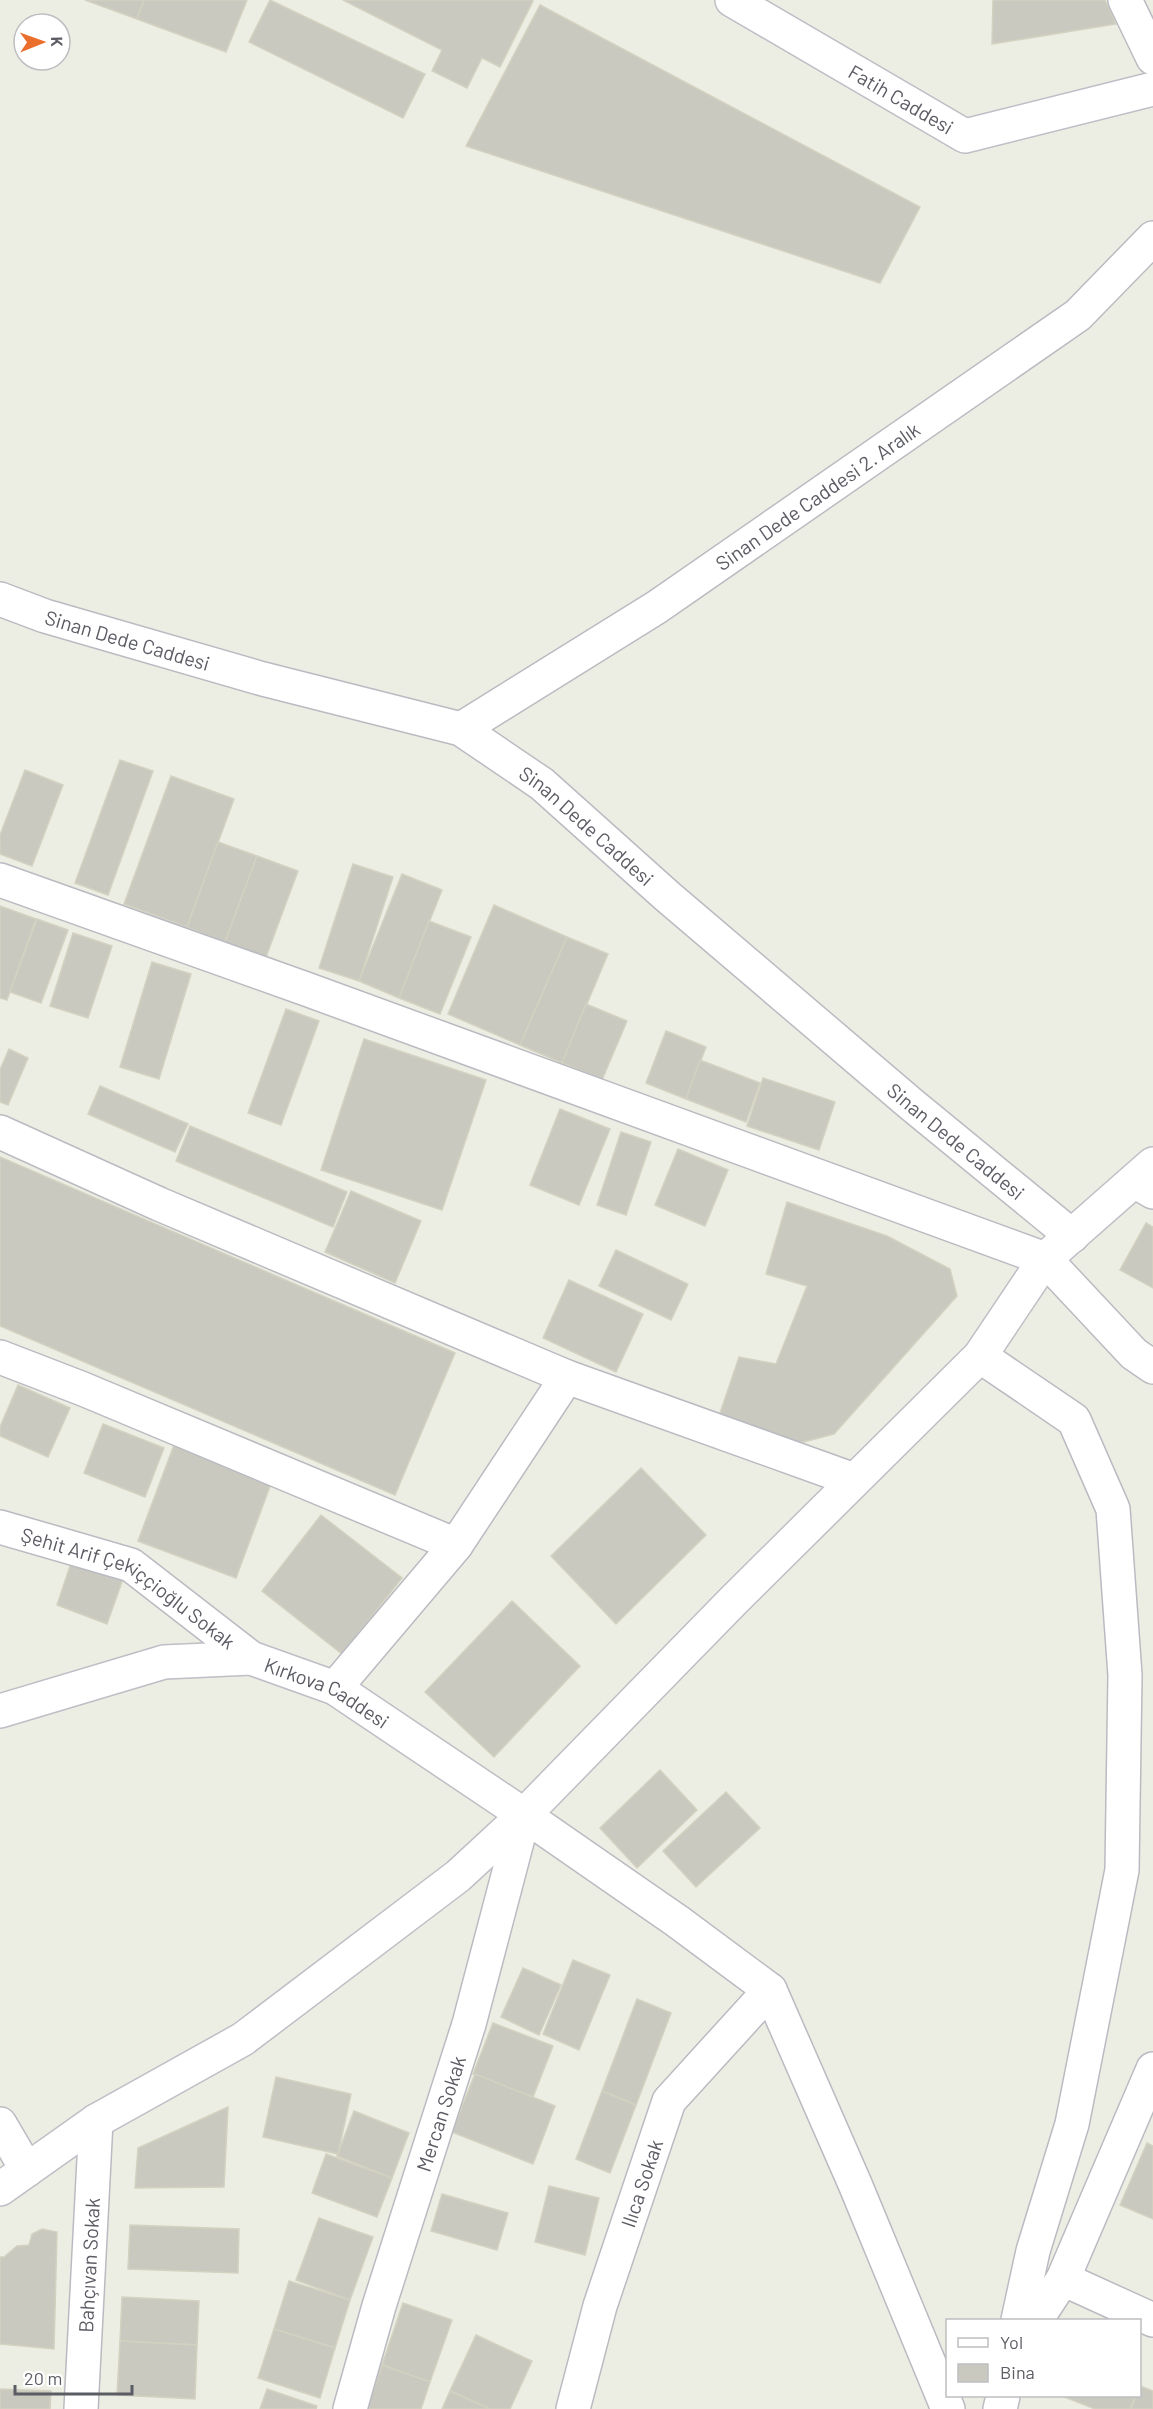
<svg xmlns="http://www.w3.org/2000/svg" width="1153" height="2409" viewBox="0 0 1153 2409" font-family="Barlow,sans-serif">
	<rect width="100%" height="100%" fill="#edeee3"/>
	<g fill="#c9c9bf" stroke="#d3d2c1" stroke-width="1.5">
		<polygon points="85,0 144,0 137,19"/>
		<polygon points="144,0 247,0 226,52 137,19"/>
		<polygon points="270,0 425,74 403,118 249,42"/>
		<polygon points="343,0 531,0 533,1 500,67 482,58 467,88 432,71 442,50"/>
		<polygon points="993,0 1105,0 1116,24 992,44"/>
		<polygon points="540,5 920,207 880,283 466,146"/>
		<polygon points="120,760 153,771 108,895 75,883"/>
		<polygon points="25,770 63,785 32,866 0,854 0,835"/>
		<polygon points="171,776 234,799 187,927 124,904"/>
		<polygon points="218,842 257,856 225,942 187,927"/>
		<polygon points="257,856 298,871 266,957 225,942"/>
		<polygon points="353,864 393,877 359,981 319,968"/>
		<polygon points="402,874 442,890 399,998 359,981"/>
		<polygon points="494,905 567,937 520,1045 448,1014"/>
		<polygon points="0,906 36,919 7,1000 0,998"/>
		<polygon points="37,919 68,930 41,1003 10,992"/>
		<polygon points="429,921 471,937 440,1014 399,998"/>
		<polygon points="73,933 112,946 88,1018 50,1006"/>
		<polygon points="567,937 608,954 562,1063 520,1045"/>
		<polygon points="152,962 191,974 159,1079 120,1067"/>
		<polygon points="586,1004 627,1021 602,1080 562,1063"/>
		<polygon points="286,1009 319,1021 281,1125 248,1113"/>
		<polygon points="666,1031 706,1047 686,1099 646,1083"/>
		<polygon points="364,1039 486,1080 442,1210 321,1170"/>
		<polygon points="9,1049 28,1058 8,1105 0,1102 0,1070"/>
		<polygon points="700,1060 760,1083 746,1122 686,1099"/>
		<polygon points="763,1078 835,1102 819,1150 747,1126"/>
		<polygon points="100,1086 188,1124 175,1152 88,1114"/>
		<polygon points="560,1109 610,1129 579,1205 530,1185"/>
		<polygon points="190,1126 347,1192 333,1227 176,1161"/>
		<polygon points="621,1132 651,1142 626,1215 597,1205"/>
		<polygon points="678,1149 728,1170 705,1226 655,1205"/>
		<polygon points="0,1157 455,1353 395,1495 0,1326"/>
		<polygon points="351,1191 421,1221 395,1283 325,1252"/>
		<polygon points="787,1202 887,1236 950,1269 957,1296 834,1434 784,1447 717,1422 739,1357 776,1364 807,1286 766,1274"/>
		<polygon points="1146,1223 1153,1227 1153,1288 1120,1270"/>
		<polygon points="616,1250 688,1284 671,1320 599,1286"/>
		<polygon points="569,1280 643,1314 616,1372 543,1338"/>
		<polygon points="18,1385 70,1408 48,1457 0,1436 0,1427"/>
		<polygon points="103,1424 164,1448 145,1497 84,1473"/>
		<polygon points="174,1445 272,1481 236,1578 138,1541"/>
		<polygon points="641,1468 706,1535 616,1624 551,1556"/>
		<polygon points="321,1515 402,1578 342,1654 262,1591"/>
		<polygon points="72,1560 123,1579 107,1624 57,1605"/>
		<polygon points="512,1601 580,1666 494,1757 425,1692"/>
		<polygon points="660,1770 697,1810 637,1868 600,1828"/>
		<polygon points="726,1792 760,1828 696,1887 663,1851"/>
		<polygon points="573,1960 610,1975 579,2050 543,2034"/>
		<polygon points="523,1968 561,1985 539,2035 501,2017"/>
		<polygon points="637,1999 671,2013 636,2105 602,2091"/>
		<polygon points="493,2023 553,2046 533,2097 473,2074"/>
		<polygon points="475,2074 555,2106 533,2164 452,2132"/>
		<polygon points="276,2077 351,2094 338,2154 263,2137"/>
		<polygon points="602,2091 636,2105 610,2173 576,2159"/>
		<polygon points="228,2107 224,2187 135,2188 138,2148"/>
		<polygon points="354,2111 409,2133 392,2178 337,2156"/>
		<polygon points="1147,2143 1153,2146 1153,2219 1120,2205"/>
		<polygon points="326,2154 392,2178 377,2217 312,2193"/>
		<polygon points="549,2186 599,2198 585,2255 535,2242"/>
		<polygon points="442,2194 508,2213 497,2250 431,2231"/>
		<polygon points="319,2218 373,2237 350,2300 296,2280"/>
		<polygon points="130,2225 239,2229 238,2273 128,2269"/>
		<polygon points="42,2229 57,2232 54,2349 0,2344 0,2257 4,2257 17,2246 29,2245 32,2234"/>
		<polygon points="289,2281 350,2300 335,2348 274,2329"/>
		<polygon points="122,2297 199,2301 197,2345 120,2341"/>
		<polygon points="403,2303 452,2320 430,2382 382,2365"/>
		<polygon points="274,2329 335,2348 320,2398 258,2378"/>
		<polygon points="476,2335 532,2361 510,2409 490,2409 450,2391"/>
		<polygon points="120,2341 197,2345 195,2399 117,2395"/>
		<polygon points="382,2365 430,2382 421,2409 367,2409"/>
		<polygon points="1140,2386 1153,2391 1153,2409 1131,2409 1136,2396 1140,2396"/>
		<polygon points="0,2389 51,2391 50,2409 0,2409"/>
		<polygon points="267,2389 317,2406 316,2409 260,2409"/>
		<polygon points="450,2391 490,2409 442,2409"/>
		<polygon points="1062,2396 1135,2396 1130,2409 1095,2409"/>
	</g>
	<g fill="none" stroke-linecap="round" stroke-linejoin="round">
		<g stroke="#babbc2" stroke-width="36">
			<g id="street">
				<polyline points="1125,0 1153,58"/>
				<path id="s1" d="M0 599 45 616 263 679 461 729 542 784 667 896 911 1104 1072 1236"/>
				<path id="s2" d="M461 729 657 607 1078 315 1153 238"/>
				<polyline points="0,880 306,989 1045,1259 1134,1354 1153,1367"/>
				<polyline points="0,1132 159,1204 567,1377 854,1480"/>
				<polyline points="1134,1181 1153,1192"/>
				<polyline points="980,1356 1074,1420 1113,1509 1125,1675 1122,1870 1072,2124 1033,2251 1018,2320"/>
				<polyline points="0,1357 83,1389 456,1545"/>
				<path id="s3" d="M0 1527 131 1565 251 1658"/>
				<polyline points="335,1688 456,1545 567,1377"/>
				<polyline points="0,2124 27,2170"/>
				<polyline points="1063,2279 1153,2320"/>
				<polyline points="1036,2320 1063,2279 1153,2069"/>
				<path id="s4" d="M81 2409 96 2121"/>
				<path id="s5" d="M350 2409 379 2306 469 2024 524 1815 677 1921 770 1990 855 2184 948 2409"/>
				<path id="s6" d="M573 2409 600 2306 669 2101 770 1990"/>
				<polyline points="1000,2409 1003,2396"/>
			</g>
		</g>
		<g stroke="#bdbec6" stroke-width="36">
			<g id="secondary">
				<path id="s7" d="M732 0 965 136 1153 89"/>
				<path id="s8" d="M0 1711 164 1662 251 1658 335 1688 524 1815"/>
				<polyline points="0,2189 96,2121 243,2039 458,1876 524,1815 733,1601 980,1356 1045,1259 1153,1164"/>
			</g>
		</g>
		<use href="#street" stroke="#fff" stroke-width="33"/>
		<use href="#secondary" stroke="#fff" stroke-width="33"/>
	</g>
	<g text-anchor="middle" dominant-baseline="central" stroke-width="4.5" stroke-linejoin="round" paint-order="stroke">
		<g font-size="20" fill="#5b5c64" stroke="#fff">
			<text stroke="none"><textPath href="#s7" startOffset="196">Fatih Caddesi</textPath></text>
			<text stroke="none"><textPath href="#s2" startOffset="426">Sinan Dede Caddesi 2. Aralık</textPath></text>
			<text stroke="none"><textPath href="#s1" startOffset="134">Sinan Dede Caddesi</textPath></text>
			<text stroke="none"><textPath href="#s1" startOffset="638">Sinan Dede Caddesi</textPath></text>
			<text stroke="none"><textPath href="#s1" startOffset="1124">Sinan Dede Caddesi</textPath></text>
			<text stroke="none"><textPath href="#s3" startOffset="144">Şehit Arif Çekiççioğlu Sokak</textPath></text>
			<text stroke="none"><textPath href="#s8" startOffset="342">Kırkova Caddesi</textPath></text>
			<text stroke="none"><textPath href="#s5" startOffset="309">Mercan Sokak</textPath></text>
			<text stroke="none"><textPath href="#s6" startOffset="236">Ilıca Sokak</textPath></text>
			<text stroke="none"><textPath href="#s4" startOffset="144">Bahçıvan Sokak</textPath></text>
		</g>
	</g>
	<rect x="946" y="2319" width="195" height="78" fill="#ffffff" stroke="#bdbec1" stroke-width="1.5"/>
	<rect x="958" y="2338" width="30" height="9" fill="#ffffff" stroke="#bdbec1" stroke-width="1.5"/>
	<text x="1000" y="2349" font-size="18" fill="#5b5c64">Yol</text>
	<rect x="958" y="2364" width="30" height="18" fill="#c9c9bf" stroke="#bdbec1" stroke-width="1.5"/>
	<text x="1000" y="2379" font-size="18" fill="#5b5c64">Bina</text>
	<g transform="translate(42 42) rotate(89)"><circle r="28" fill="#ffffff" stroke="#bdbec1" stroke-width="1.5"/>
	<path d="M0-4.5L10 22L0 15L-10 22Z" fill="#ea6f2d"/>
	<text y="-9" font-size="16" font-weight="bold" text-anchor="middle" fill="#5b5c64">K</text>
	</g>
	<path d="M15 2385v9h117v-9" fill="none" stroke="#5b5c64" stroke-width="3"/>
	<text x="24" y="2385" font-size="18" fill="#5b5c64" stroke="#ffffff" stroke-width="4.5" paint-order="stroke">20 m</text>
</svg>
